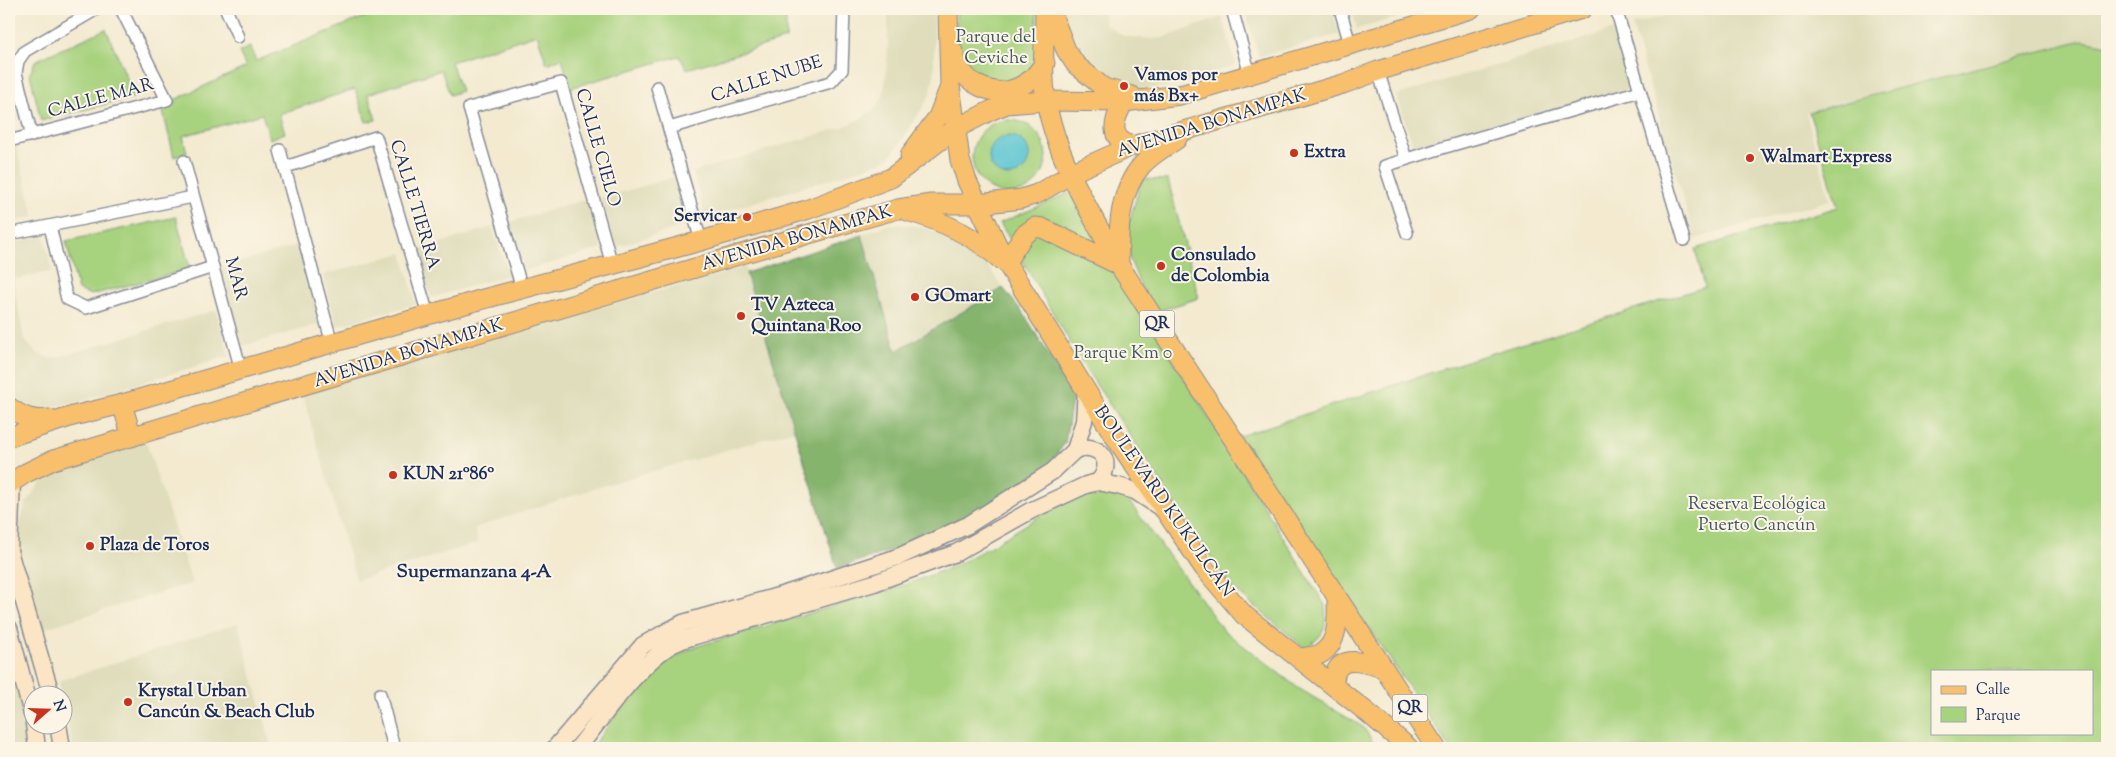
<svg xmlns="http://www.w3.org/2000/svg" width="2116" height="757" viewBox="0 0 2116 757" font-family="'Sorts Mill Goudy',serif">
	<rect width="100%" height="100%" fill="#fcf5e5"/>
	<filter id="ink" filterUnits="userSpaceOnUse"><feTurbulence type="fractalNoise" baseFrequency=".02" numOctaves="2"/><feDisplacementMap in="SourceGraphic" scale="10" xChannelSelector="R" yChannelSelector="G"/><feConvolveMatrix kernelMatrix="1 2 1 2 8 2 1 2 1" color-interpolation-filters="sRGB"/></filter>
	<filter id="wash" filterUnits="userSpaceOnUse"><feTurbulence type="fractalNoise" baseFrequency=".0096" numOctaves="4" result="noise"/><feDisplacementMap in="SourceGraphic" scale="20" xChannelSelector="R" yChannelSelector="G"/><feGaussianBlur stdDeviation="1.12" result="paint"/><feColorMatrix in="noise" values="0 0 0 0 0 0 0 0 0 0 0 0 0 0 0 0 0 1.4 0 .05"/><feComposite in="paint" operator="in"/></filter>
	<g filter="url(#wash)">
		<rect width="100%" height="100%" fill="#f3ead0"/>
		<g fill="#dfddbb">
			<polygon points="888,9 934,9 934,75 930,95 904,138 889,158 877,164 849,173 705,217 693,172 843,127 860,119 875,109 882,99 885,86 888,50"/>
			<polygon points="1055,9 1103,9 1105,24 1123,36 1152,39 1163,38 1222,17 1236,65 1187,81 1144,90 1101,81 1069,49"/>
			<polygon points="1258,9 1332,9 1339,34 1259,57 1246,12"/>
			<polygon points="1351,9 1425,9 1357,29"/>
			<polygon points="1687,9 2107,9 2107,45 2083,40 1806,113 1830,200 1695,239 1632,25"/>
			<polygon points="1617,29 1635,87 1415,153 1397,95"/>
			<polygon points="15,142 34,216 9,222 9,144"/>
			<polygon points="678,176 693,223 616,247 601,198"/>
			<polygon points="587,199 602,248 524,271 510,222"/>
			<polygon points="889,224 917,226 947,235 969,247 984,261 1003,288 896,351 862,235"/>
			<polygon points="492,227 509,275 431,298 418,250"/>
			<polygon points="44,236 52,271 13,280 24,339 36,353 52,359 216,310 229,356 72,404 39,408 23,403 9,393 9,244"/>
			<polygon points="299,245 321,324 242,346 219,268"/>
			<polygon points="402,253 416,304 337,326 323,275"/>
			<polygon points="745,267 795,430 605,485 474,528 478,543 356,580 302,392"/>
			<polygon points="144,436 192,583 42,629 23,564 19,525 26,503 42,481 67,463"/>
			<polygon points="238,623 272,748 73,748 59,681"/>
			<polygon points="9,661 25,719 28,748 9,748"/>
		</g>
		<g fill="#a7d27e" stroke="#61806e" fill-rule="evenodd">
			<polygon points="384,9 786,9 786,39 687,69 679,56 570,88 562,58 547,64 537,34 451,62 461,91 450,95 441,70 368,94 376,120 366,122 355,89 279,114 285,133 270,139 262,114 183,136 187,153 174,157 162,107 177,103 174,100 246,67 239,52 250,47 256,61"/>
			<polygon points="956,9 1037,9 1038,57 1020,83 997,88 957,65"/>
			<polygon points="106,29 135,97 41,121 30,74 35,61"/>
			<path d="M2083 40 2107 45V748H1450L1239 436 1470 360 1705 287 1695 249 1838 207 1809 112ZM1932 671H2092V733H1932Z"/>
			<circle cx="1009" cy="157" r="37"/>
			<polygon points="1142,179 1168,180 1199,298 1152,313 1130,260 1128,225"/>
			<path d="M1069 193 1325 605C1326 628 1326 635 1305 648L1230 586 1086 369 1000 223Z"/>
			<polygon points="176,217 190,269 91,295 78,290 66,241"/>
			<path d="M1117 485 1223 630 1298 688 1363 727 1377 748H591C622 709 649 663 698 646L899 587 957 565 993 545 1088 486Z"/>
		</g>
		<polygon fill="#85b46d" stroke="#507266" points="862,235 896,351 1003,288 1024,314 1073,395 1065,443 1046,469 948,533 837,568 746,273"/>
		<circle fill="#58c4d1" stroke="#3a7a98" cx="1009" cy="156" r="20"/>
	</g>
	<g filter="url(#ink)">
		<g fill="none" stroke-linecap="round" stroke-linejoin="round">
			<g stroke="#878c97" stroke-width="14">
				<g id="street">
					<polyline points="226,9 238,37"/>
					<polyline points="1232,9 1250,75"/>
					<polyline points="1340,9 1350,44"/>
					<polyline points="1616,9 1684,240"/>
					<polyline points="1378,71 1406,159"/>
					<polyline points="657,87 701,241"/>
					<polyline points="669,128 831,82 842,70 844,9"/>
					<polyline points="32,136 16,73 18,61 25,51 97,9"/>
					<polyline points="9,141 167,100 121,9"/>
					<polyline points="280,150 332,344"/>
					<polyline points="184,161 241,370"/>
					<polyline points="286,167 376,137 428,315"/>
					<polyline points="50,226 67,299 86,308 213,267"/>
					<polyline points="1407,233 1385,166 1442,148 1640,91"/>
					<polyline points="9,234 193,197"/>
					<polyline points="522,289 469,108 561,83 612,265"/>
					<polyline points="380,694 394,748"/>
				</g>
			</g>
			<g stroke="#878c97" stroke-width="19">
				<g id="secondary">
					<path d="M1075 450C1099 441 1116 462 1098 482"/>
					<polyline points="12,482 9,551 51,694"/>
					<polyline points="9,628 32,714"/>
					<polyline points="34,724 37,748"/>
					<polyline points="58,724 62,748"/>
					<polyline points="555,748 643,645 666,632 683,623 782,595 898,557 968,525 1053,471 1075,450 1084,421 1086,390"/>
					<path d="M578 748C602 718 640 662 673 644 679 641 687 638 695 636L874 583 956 553 1030 511 1086 485 1098 482 1118 486 1135 491 1161 508"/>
				</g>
			</g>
			<g stroke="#878c97" stroke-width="21">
				<g id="primary">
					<polyline points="948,9 950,85 960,160 967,181 1004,259 1115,437 1204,568 1244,615 1368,713 1409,748"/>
					<path d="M1045 9C1045 39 1041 71 1046 101 1057 160 1091 213 1119 265L1436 748"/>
					<polyline points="1050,9 1066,50 1076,65 1104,88 1132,96"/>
					<path d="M953 51C959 84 997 103 1026 83 1035 78 1039 70 1045 63"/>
					<path d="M1124 102C1114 119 1107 139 1132 146"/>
					<polyline points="910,155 938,117 949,89"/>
					<path d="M907 211C942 221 974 235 1001 260"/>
					<polyline points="1006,262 1024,235 1035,227 1042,228 1119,265"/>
					<path d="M1119 262C1118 229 1119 191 1142 165 1152 154 1165 147 1177 139"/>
					<polyline points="122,404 132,437"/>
					<path d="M9 407C23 417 32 421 49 419"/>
					<polyline points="9,437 73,416 122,404 476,301 701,241 806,210 891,178 955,129 992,110 1007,104 1046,101 1124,102 1180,95 1471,9"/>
					<polyline points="9,484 26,473 53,460 812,233 898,209 931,204 978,204 1021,199 1037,194 1080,169 1132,146 1343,84 1378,71 1582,9"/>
					<path d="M1299 658C1306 657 1316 657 1322 653 1340 641 1337 616 1337 597"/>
					<path d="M1334 686C1333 652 1361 661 1383 668"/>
				</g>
			</g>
			<use href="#street" stroke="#fff" stroke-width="11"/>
			<use href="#secondary" stroke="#fce5c4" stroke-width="16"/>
			<use href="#primary" stroke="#f8bf6c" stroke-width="19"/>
		</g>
	</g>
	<g fill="#c8321e" stroke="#fcf5e5" stroke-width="2">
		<circle cx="1124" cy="86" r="5"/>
		<circle cx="1294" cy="153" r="5"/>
		<circle cx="1750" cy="158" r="5"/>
		<circle cx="747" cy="217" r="5"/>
		<circle cx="1161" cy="266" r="5"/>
		<circle cx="915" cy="297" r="5"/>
		<circle cx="741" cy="316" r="5"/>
		<circle cx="393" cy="475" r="5"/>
		<circle cx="90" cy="546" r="5"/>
		<circle cx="128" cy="702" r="5"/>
	</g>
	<g text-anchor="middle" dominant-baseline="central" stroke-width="4" stroke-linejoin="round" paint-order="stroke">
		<g fill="#fcf5e5" stroke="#5e6a86" stroke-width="1">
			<rect x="1139.5" y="310.5" width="35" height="27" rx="4"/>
			<rect x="1392.5" y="694.5" width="35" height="27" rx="4"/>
		</g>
		<g font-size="16" font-weight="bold" fill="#1b2f5e">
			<text x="1157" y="324">QR</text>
			<text x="1410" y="708">QR</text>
		</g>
		<g font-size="18" fill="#3e5866" stroke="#fcf5e5">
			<text x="996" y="38">Parque del<tspan x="996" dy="21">Ceviche</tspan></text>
			<text x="1123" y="354">Parque Km 0</text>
			<text x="1757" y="505">Reserva Ecológica<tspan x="1757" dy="21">Puerto Cancún</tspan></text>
		</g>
		<g font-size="18" font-weight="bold" fill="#1b2f5e" stroke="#fcf5e5" text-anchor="start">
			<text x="1134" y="76">Vamos por<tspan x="1134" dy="21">más Bx+</tspan></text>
			<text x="1304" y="153">Extra</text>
			<text x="1760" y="158">Walmart Express</text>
			<text x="737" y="217" text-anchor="end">Servicar</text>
			<text x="1171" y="256">Consulado<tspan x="1171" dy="21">de Colombia</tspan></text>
			<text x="925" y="297">GOmart</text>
			<text x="751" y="306">TV Azteca<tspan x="751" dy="21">Quintana Roo</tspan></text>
			<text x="403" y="475">KUN 21º86º</text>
			<text x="100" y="546">Plaza de Toros</text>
			<text x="138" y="692">Krystal Urban<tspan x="138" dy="21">Cancún &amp; Beach Club</tspan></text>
		</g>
		<g font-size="18" fill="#1b2f5e" stroke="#fcf5e5">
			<text transform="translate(767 80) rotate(-18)">CALLE NUBE</text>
			<text transform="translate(101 99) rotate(-15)">CALLE MAR</text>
			<text transform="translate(1212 124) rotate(-17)">AVENIDA BONAMPAK</text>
			<text transform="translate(597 148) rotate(74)">CALLE CIELO</text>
			<text transform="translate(414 205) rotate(73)">CALLE TIERRA</text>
			<text transform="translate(797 239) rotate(-16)">AVENIDA BONAMPAK</text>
			<text transform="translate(235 279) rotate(75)">MAR</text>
			<text transform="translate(409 354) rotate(-17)">AVENIDA BONAMPAK</text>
			<text transform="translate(1163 502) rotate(55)">BOULEVARD KUKULCÁN</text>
		</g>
		<g font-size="19" font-weight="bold" fill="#1b2f5e" stroke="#fcf5e5">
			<text x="474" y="572">Supermanzana 4-A</text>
		</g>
	</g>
	<rect width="2116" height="757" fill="none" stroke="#fcf5e5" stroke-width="30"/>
	<rect x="1931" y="670" width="162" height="65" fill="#fcf5e5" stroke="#a2a6af"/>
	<rect x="1941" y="686" width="25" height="8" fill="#f8bf6c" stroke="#a2a6af"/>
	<text x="1976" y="694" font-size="15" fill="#1b2f5e">Calle</text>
	<rect x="1941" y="707" width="25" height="15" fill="#a7d27e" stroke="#a2a6af"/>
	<text x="1976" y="720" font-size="15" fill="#1b2f5e">Parque</text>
	<g transform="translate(48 710) rotate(70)"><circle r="24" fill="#fcf5e5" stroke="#a2a6af"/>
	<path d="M0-4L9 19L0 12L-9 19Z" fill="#c8321e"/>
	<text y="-8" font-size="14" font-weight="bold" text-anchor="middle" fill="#1b2f5e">N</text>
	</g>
</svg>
